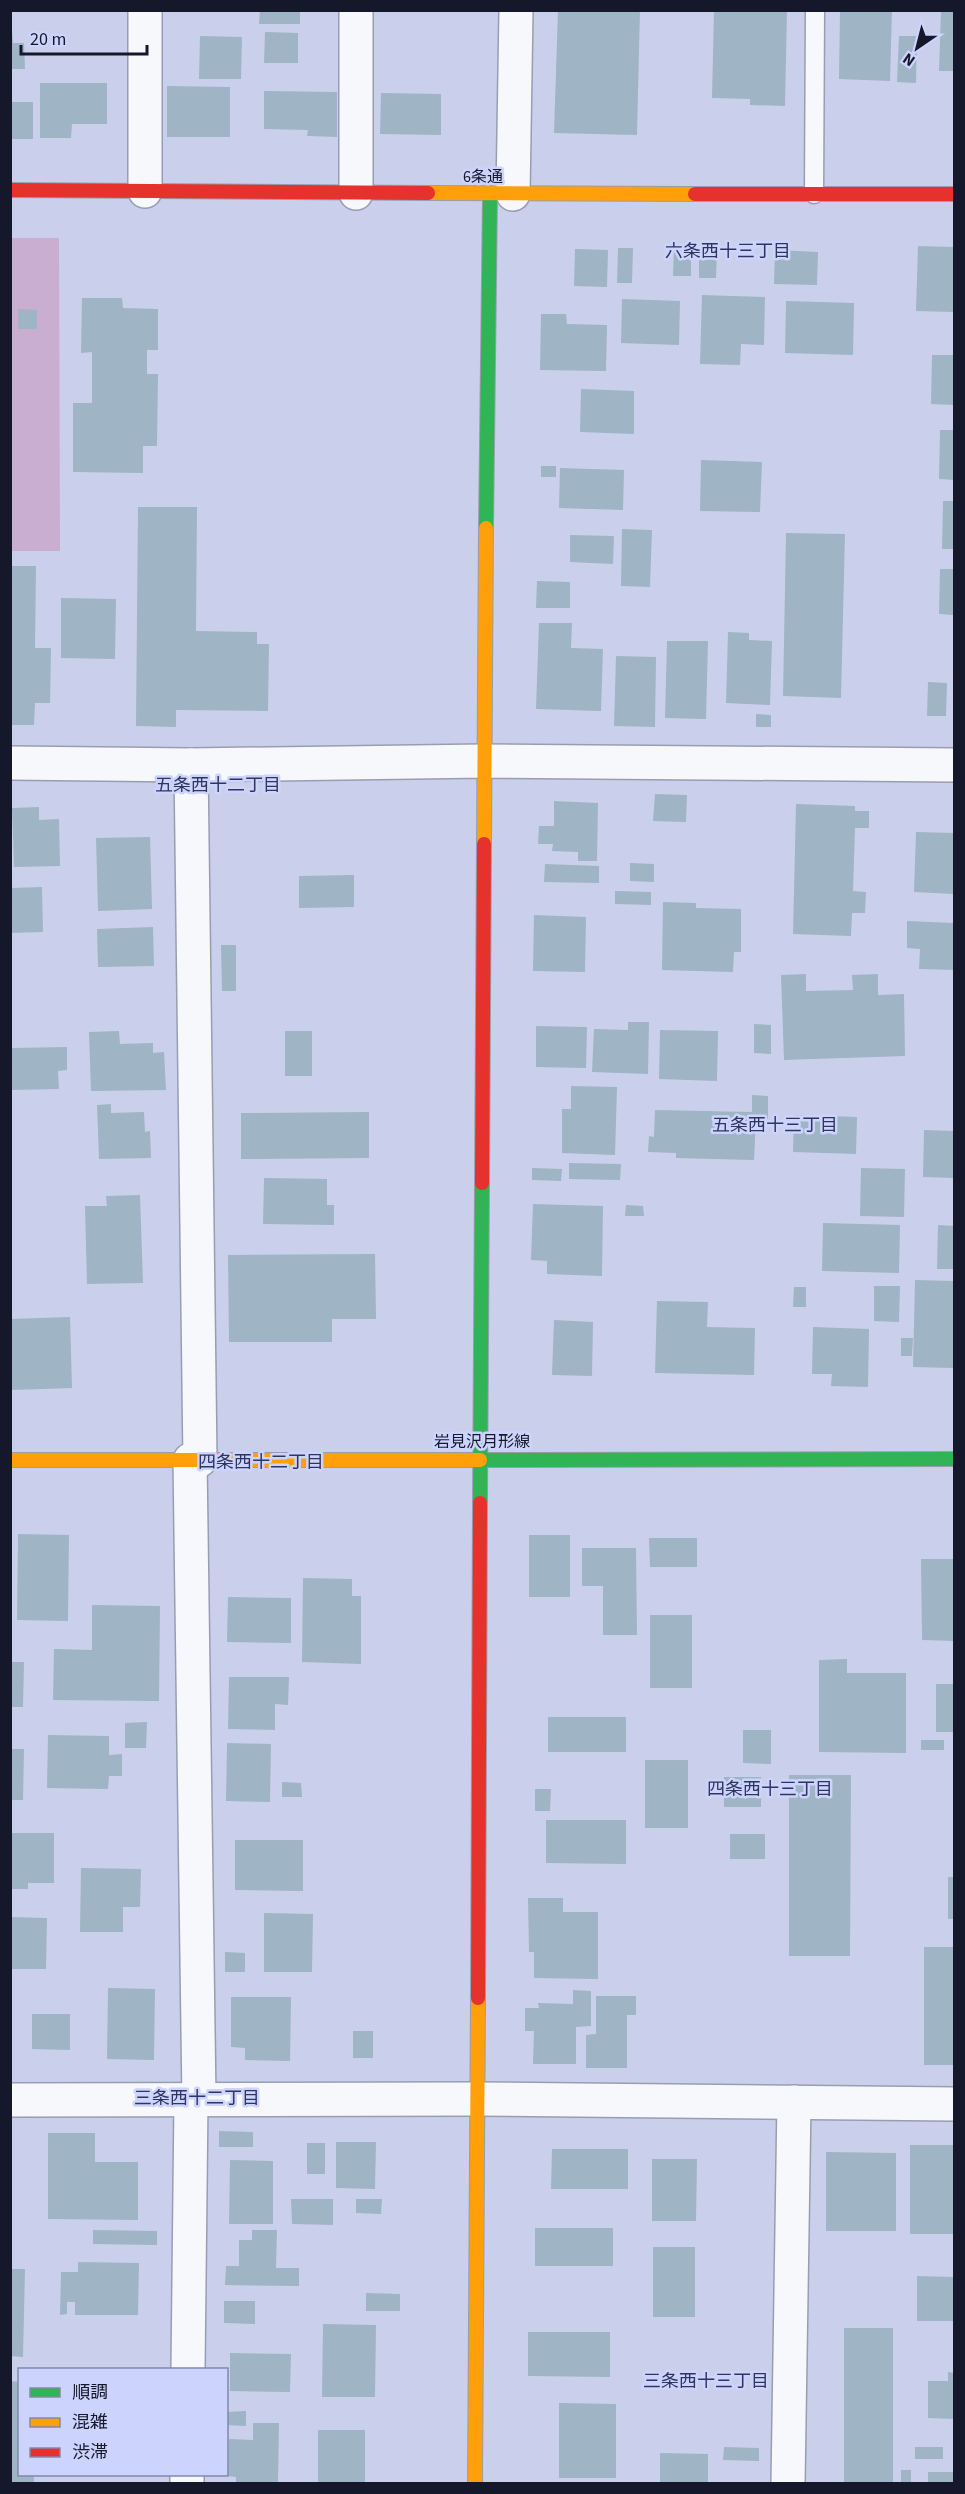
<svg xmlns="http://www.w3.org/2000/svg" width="965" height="2494" viewBox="0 0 965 2494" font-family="'Source Sans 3','Noto Sans JP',sans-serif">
	<rect width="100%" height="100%" fill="#cad0eb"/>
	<polygon fill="#c9aed1" points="10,238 59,238 60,551 11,551"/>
	<g fill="#9fb4c5">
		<polygon points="260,10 300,10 300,24 259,24"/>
		<polygon points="558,10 640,10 637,135 554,133"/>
		<polygon points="714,10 787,10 785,106 750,105 750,99 712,98"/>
		<polygon points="840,10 892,10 890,81 839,79"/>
		<polygon points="941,10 954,10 954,71 939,71"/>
		<polygon points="10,30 12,30 13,43 24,43 25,69 10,69"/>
		<polygon points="265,32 298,33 298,63 264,63"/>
		<polygon points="200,36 242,37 241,79 199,79"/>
		<polygon points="899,36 917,36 916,83 897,82"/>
		<polygon points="40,83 107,83 107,124 72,124 71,138 40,138"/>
		<polygon points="167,86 230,87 230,137 167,137"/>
		<polygon points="264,91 337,92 337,137 307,136 308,130 264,129"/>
		<polygon points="381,93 441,94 441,135 380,134"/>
		<rect x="10" y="102" width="23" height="37"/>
		<polygon points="918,246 954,247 954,312 916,311"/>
		<polygon points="618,248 633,248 632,283 617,283"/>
		<polygon points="674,248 691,249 691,276 673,276"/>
		<polygon points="575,249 608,250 607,287 574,286"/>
		<polygon points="775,250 818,252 817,285 774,284"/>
		<polygon points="699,251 717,251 716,278 699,278"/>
		<polygon points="702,295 765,297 764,345 741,344 740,365 700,364"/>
		<polygon points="82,298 122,298 123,308 158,309 158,350 147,350 147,374 158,374 157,446 143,446 143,473 73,472 73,403 92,403 92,352 81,353"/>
		<polygon points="622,299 680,301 679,345 621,343"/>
		<polygon points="786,301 854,303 853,355 785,353"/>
		<polygon points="18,309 37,310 37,329 18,329"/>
		<polygon points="541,314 566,314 567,324 607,325 606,371 540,370"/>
		<polygon points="932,355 954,355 954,405 931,404"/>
		<polygon points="581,389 634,391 634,434 580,432"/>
		<polygon points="940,430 954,430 954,480 939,479"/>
		<polygon points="701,460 762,462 760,512 700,511"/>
		<rect x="541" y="466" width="15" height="11"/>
		<polygon points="560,468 624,470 623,510 559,508"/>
		<polygon points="943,501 954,501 954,549 942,549"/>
		<polygon points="138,507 197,507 196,631 257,632 257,644 269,644 268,711 176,710 176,727 136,726"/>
		<polygon points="622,529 652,530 650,587 621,586"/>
		<polygon points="786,533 845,534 841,698 783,696"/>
		<polygon points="570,535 614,536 613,564 570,562"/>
		<polygon points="10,566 36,566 35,648 51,648 50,703 35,703 34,725 10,725"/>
		<polygon points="940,569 954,569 954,615 939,614"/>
		<polygon points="537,581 570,582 570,608 536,608"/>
		<polygon points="61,598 116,599 115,659 61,658"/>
		<polygon points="539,623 572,623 571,648 603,649 601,711 536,709"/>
		<polygon points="728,632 749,633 749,640 772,641 770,705 726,703"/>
		<polygon points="667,641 708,641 706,719 665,718"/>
		<polygon points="616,656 656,657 655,727 614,726"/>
		<polygon points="928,682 947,683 946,716 927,716"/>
		<polygon points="756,714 771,715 771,727 756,727"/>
		<polygon points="655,794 687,795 686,822 653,821"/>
		<polygon points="554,801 598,803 597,861 578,861 578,852 552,851 553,844 538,844 539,826 554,826"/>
		<polygon points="796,804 855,806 855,811 869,811 869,828 855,828 853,891 866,892 865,913 852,913 851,936 793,934"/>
		<polygon points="39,807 39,820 59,819 60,866 14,867 12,808"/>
		<polygon points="916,832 954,833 954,894 914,892"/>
		<polygon points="150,837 152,909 98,911 96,838"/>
		<polygon points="630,863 654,864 654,882 630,881"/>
		<polygon points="545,864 599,866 599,883 544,882"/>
		<polygon points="354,875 354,907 299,908 299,876"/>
		<polygon points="42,887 43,932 10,933 10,888"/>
		<polygon points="615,891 651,892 651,905 615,904"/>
		<polygon points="663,902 696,903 696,908 741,909 741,952 734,952 733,972 662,970"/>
		<polygon points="534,915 586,917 585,972 533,971"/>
		<polygon points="907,921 954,923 954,970 919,969 920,949 907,948"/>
		<polygon points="153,927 154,966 98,967 97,929"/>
		<polygon points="221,945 236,945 236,991 222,991"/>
		<polygon points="806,974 806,991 853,990 852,975 878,974 878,995 904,994 905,1056 784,1060 781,975"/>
		<polygon points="628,1022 649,1022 648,1074 592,1072 594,1029 628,1030"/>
		<polygon points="754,1024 771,1025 771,1054 754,1053"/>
		<polygon points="536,1026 587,1027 586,1068 536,1067"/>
		<polygon points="660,1030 718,1031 717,1081 659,1079"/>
		<polygon points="119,1031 120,1044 153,1043 153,1053 164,1052 166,1090 91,1091 89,1032"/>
		<rect x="285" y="1031" width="27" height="45"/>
		<polygon points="67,1047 67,1070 58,1071 59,1089 10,1090 10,1048"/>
		<polygon points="571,1086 617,1087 615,1155 562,1153 562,1109 571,1109"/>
		<polygon points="752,1095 768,1096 768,1119 756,1119 754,1160 676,1158 676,1153 648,1152 649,1136 654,1137 655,1110 752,1112"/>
		<polygon points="111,1104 111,1113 144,1112 145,1132 150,1131 151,1158 99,1159 97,1105"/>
		<polygon points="369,1112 369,1158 241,1159 241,1113"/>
		<polygon points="794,1115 857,1117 856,1154 793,1152"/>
		<polygon points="924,1130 954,1131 954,1178 923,1177"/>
		<polygon points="569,1163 621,1164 620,1180 569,1179"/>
		<polygon points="532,1168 562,1169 561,1181 532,1180"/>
		<polygon points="861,1168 905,1169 904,1217 860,1216"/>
		<polygon points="264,1178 327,1179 327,1205 334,1205 334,1225 263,1224"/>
		<polygon points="140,1195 143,1283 87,1284 85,1206 107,1206 106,1196"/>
		<polygon points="533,1204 603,1206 602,1276 547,1274 547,1261 531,1260"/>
		<polygon points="626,1205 643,1206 644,1216 625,1216"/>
		<polygon points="823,1223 900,1225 899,1273 822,1271"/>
		<polygon points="938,1225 954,1226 954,1269 937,1269"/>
		<polygon points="375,1254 376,1319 332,1319 332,1342 229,1342 228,1255"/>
		<polygon points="915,1280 954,1281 954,1368 913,1367"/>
		<polygon points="874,1286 900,1286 899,1322 874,1321"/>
		<polygon points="794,1287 806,1287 806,1307 793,1307"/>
		<polygon points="657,1301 708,1302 707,1327 755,1328 754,1375 655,1373"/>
		<polygon points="70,1317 72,1388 10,1390 10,1319"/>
		<polygon points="554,1320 593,1322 592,1376 552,1375"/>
		<polygon points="813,1327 869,1329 868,1387 831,1386 832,1374 812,1374"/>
		<polygon points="901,1338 913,1338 912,1356 901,1356"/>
		<polygon points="18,1534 69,1535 68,1621 17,1620"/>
		<rect x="529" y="1535" width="41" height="62"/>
		<polygon points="649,1538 697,1538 697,1567 650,1567"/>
		<polygon points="582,1548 636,1548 637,1635 603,1635 603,1586 582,1586"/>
		<polygon points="921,1559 954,1559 954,1641 922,1640"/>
		<polygon points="303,1578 352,1579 352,1596 361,1596 361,1664 302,1662"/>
		<polygon points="228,1597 291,1598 291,1643 227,1642"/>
		<polygon points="92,1605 160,1606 159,1701 53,1700 54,1649 92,1650"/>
		<rect x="650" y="1615" width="42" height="73"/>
		<polygon points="847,1659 847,1673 906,1673 906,1753 819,1752 819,1660"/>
		<polygon points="10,1662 24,1662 23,1707 10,1707"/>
		<polygon points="229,1677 289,1677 288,1705 275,1704 275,1730 228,1729"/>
		<rect x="936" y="1684" width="18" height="48"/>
		<rect x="548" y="1717" width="78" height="35"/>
		<polygon points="147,1722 146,1748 125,1748 125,1723"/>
		<polygon points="743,1730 771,1730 771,1764 743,1763"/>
		<polygon points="48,1735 109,1736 109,1755 122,1754 122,1776 109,1776 108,1789 47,1788"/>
		<rect x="921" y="1740" width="23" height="10"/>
		<polygon points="227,1743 271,1744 270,1802 226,1801"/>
		<polygon points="10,1749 24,1749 23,1800 10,1800"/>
		<rect x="645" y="1760" width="43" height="68"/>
		<polygon points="789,1775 851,1775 850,1956 789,1956"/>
		<rect x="724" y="1777" width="37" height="30"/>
		<polygon points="282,1782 301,1783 302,1797 282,1797"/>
		<polygon points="535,1789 551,1789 550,1811 535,1811"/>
		<polygon points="546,1820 626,1820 626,1864 546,1863"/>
		<polygon points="10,1833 54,1833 54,1883 28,1883 28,1889 10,1889"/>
		<rect x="730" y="1834" width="35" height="25"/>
		<polygon points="235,1840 303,1840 303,1891 235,1890"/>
		<polygon points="81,1868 141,1869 140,1907 123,1907 123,1932 80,1932"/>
		<rect x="948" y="1877" width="6" height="42"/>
		<polygon points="528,1898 563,1898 563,1912 598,1912 598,1979 534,1978 534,1952 529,1952"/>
		<polygon points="264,1913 313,1914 312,1972 264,1972"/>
		<polygon points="10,1917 47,1918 46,1969 10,1969"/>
		<rect x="924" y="1947" width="30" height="118"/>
		<polygon points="225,1952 245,1953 245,1972 225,1972"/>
		<polygon points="108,1988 155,1989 154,2060 107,2059"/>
		<polygon points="573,1990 591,1991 591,2026 576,2027 576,2064 533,2064 534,2031 525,2031 525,2008 539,2008 538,2003 573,2004"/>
		<polygon points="596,1996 636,1996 636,2015 627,2015 627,2068 586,2068 586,2035 596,2034"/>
		<polygon points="231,1997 291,1997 290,2061 245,2060 245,2048 231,2047"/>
		<polygon points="32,2014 70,2014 70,2050 32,2049"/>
		<rect x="353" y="2031" width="20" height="27"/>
		<polygon points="219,2131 253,2132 253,2147 219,2147"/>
		<polygon points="48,2133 95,2133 95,2162 138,2162 138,2220 48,2219"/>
		<polygon points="336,2142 376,2142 375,2189 336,2188"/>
		<rect x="307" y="2143" width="18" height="31"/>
		<rect x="910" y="2145" width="44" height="89"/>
		<polygon points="552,2149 628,2149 628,2189 551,2189"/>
		<polygon points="826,2152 896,2153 896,2231 826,2231"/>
		<polygon points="652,2159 697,2159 696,2221 652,2221"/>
		<polygon points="230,2160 273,2161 273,2224 229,2224"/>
		<polygon points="291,2199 333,2199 333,2225 292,2224"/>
		<polygon points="356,2199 382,2199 381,2214 356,2213"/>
		<rect x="535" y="2228" width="78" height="38"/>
		<polygon points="93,2230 157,2231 157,2245 93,2244"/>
		<polygon points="252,2230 277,2230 276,2268 299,2268 299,2286 225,2285 226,2266 239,2266 239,2240 252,2240"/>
		<rect x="653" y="2247" width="42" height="70"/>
		<polygon points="78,2262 139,2263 138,2315 75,2315 75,2302 67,2302 67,2314 60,2315 61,2272 78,2272"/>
		<polygon points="10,2269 25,2269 23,2357 10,2356"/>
		<polygon points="917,2276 954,2277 954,2321 917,2321"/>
		<polygon points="366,2293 400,2294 400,2311 366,2311"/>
		<polygon points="224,2301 255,2301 255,2324 224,2323"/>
		<polygon points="323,2324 376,2325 375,2397 322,2397"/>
		<rect x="844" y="2328" width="49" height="155"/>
		<polygon points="528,2332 610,2332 610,2377 528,2376"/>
		<polygon points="230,2353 291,2354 290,2392 230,2391"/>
		<polygon points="948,2372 954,2373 954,2419 928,2418 928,2381 948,2381"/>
		<polygon points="10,2381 20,2382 20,2474 34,2474 34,2484 10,2484"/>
		<polygon points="559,2403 616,2404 616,2478 559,2478"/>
		<polygon points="246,2411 246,2426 226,2425 226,2412"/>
		<polygon points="253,2423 279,2423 278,2484 236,2484 236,2477 228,2476 229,2439 253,2440"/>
		<rect x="318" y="2430" width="47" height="54"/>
		<polygon points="724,2447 759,2448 759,2461 723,2460"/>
		<rect x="915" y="2447" width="28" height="12"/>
		<polygon points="660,2453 708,2454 708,2484 660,2484"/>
		<rect x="901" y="2470" width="10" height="14"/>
		<rect x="928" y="2472" width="26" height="12"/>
	</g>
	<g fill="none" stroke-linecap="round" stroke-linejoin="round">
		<g stroke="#989db2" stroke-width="21">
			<polyline id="lane" points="814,194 815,10"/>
		</g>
		<g stroke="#989db2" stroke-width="36">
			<g id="street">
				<polyline points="145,10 145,191"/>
				<polyline points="356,10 356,193"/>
				<polyline points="513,194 516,10"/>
				<polyline points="10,763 191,765 484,761 954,765"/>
				<polyline points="191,765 200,1460"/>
				<polyline points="190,1460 199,2100"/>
				<polyline points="10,2100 475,2099 954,2104"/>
				<polyline points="188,2370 191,2100"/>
				<polyline points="187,2484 187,2474"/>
				<polyline points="788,2484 794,2102"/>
			</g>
		</g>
		<g stroke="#989db2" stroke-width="16">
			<g id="fast">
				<polyline points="486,528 490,194"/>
				<polyline points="480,1460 954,1459"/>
				<polyline points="480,1503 482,1183"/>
			</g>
		</g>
		<g stroke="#989db2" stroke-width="16">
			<g id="slow">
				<polyline points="428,193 695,194"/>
				<polyline points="484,844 486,528"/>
				<polyline points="10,1460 480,1460"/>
				<polyline points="475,2484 478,1998"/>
			</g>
		</g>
		<g stroke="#989db2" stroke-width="16">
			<g id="jam">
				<polyline points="10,190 428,193"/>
				<polyline points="695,194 954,194"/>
				<polyline points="482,1183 484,844"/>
				<polyline points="478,1998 480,1503"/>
			</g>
		</g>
		<use href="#lane" stroke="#f7f8fc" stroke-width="18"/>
		<use href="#street" stroke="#f7f8fc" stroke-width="33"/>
		<use href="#fast" stroke="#30b455" stroke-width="14"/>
		<use href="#slow" stroke="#ff9f0a" stroke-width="14"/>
		<use href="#jam" stroke="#e5322d" stroke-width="14"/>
	</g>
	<g text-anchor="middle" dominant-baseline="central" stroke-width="5" stroke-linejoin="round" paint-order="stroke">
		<g font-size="16" fill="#15182a" stroke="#ccd4fd">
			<text x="483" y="177">6条通</text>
			<text x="482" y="1442">岩見沢月形線</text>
		</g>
		<g font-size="18" fill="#2f355e" stroke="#ccd4fd">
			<text x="728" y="251">六条西十三丁目</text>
			<text x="218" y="785">五条西十二丁目</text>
			<text x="775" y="1125">五条西十三丁目</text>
			<text x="261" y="1462">四条西十二丁目</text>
			<text x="770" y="1789">四条西十三丁目</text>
			<text x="197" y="2098">三条西十二丁目</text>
			<text x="706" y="2381">三条西十三丁目</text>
		</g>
	</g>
	<rect width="965" height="2494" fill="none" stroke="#15182a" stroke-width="24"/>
	<rect x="18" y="2368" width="210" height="108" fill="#ccd4fd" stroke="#8389a9" stroke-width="1.5"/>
	<rect x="30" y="2388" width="30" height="9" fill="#30b455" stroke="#8389a9" stroke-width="1.5"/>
	<text x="72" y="2398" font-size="18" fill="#15182a">順調</text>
	<rect x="30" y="2418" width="30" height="9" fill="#ff9f0a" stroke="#8389a9" stroke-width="1.5"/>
	<text x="72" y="2428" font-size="18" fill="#15182a">混雑</text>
	<rect x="30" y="2448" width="30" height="9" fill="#e5322d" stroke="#8389a9" stroke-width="1.5"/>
	<text x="72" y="2458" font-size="18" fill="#15182a">渋滞</text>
	<g transform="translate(917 48) rotate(215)" stroke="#ccd4fd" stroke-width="4.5" paint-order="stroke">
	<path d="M0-4.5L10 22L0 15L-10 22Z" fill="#15182a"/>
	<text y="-9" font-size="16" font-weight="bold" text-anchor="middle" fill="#15182a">N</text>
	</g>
	<path d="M21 45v9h126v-9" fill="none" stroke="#15182a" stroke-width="3"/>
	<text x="30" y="45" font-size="18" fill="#15182a" stroke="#ccd4fd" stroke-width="4.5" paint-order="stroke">20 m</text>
</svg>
